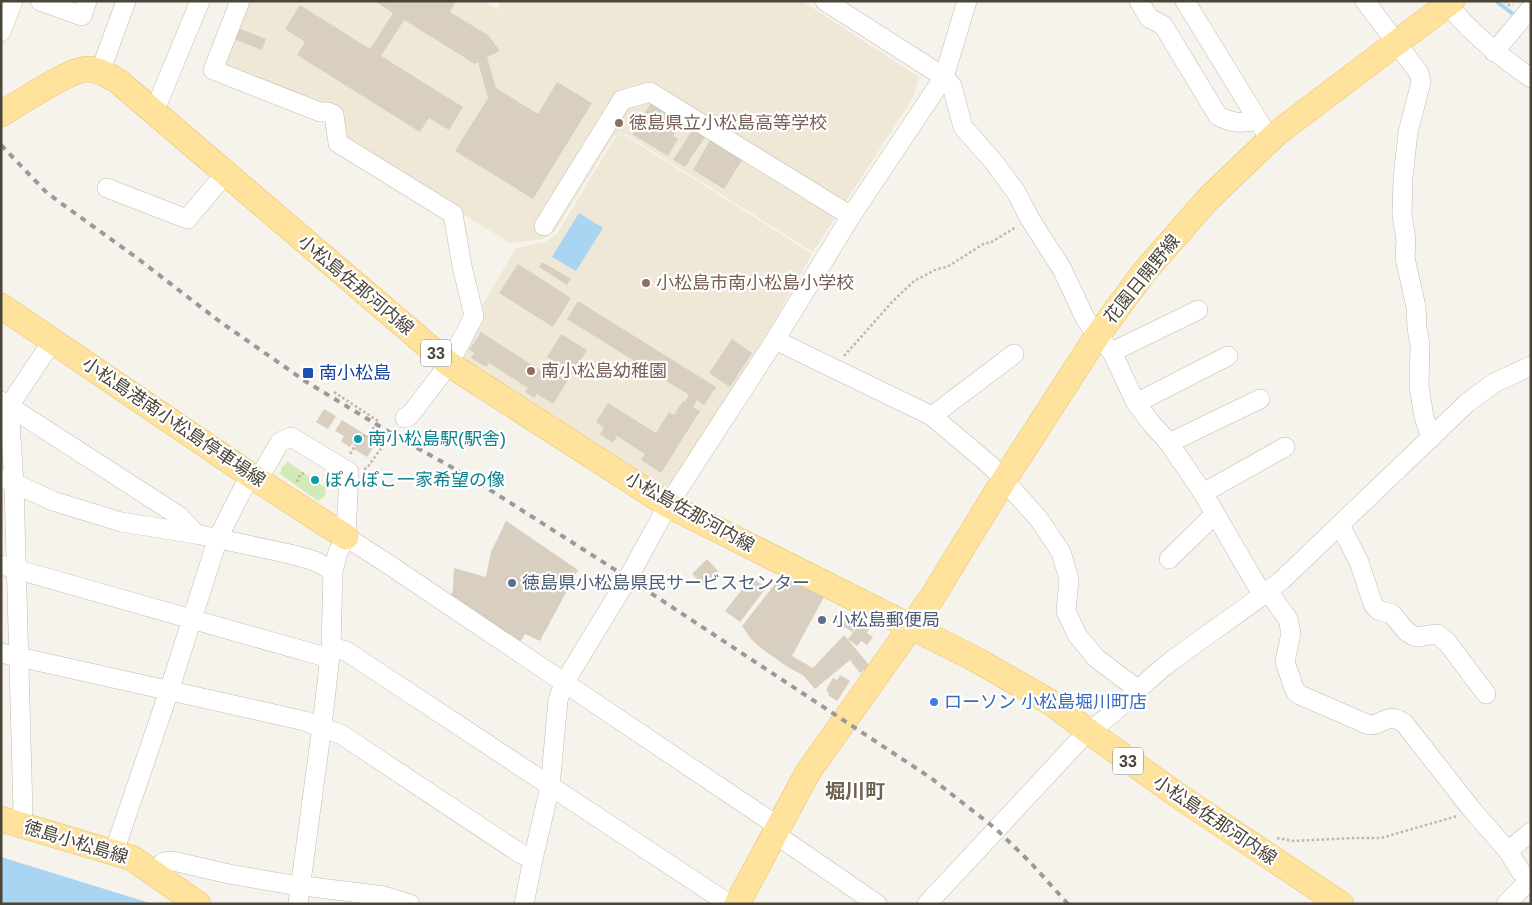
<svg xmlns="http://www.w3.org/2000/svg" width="1532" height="905" viewBox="0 0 1532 905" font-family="Arial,'Noto Sans JP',sans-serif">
	<rect width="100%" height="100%" fill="#f6f3ec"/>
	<g fill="#efe8d6">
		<polygon points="245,1 484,1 497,10 501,1 802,1 919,77 913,98 813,252 627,135 620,134 613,137 555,231 543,239 510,243 341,139 323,107 219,66"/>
		<polygon points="620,135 626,136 812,254 770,328 672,483 661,487 456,358 479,311 516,248 545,242 557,234 614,139"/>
	</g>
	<polygon fill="#d2eab5" points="288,462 326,488 325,496 318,501 280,474 282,467"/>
	<g fill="#a9d4f2">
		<polygon points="579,213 603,228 576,271 552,257"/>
		<polygon points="1,857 153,904 1,904"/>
	</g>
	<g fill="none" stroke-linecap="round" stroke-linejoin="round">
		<polyline stroke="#a9d4f2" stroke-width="4" points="1496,1 1517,17"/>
	</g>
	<g fill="#d8cfc1">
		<polygon points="375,1 456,1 450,12 488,35 500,51 487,57 496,88 538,114 557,82 592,103 533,199 455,151 488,98 478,62 475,64 404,20 381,56 463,107 449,130 429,118 420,132 297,55 305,42 285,29 300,5 370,49 393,13"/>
		<polygon points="238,28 266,39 262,50 234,39"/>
		<polygon points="651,103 682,122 673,136 678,139 668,156 632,134"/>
		<polygon points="693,129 705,137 685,167 673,160"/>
		<polygon points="710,140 742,160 724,189 693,170"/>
		<polygon points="542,262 571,279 567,285 539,267"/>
		<polygon points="518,264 571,298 553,327 499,293"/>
		<polygon points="578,301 716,387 704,405 697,400 693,407 700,411 661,473 641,460 645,454 617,436 613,443 600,434 604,428 596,422 608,403 656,433 669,412 674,415 683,401 685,402 689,395 567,319"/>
		<polygon points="481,332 543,372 551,360 547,357 561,334 587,350 553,404 537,394 534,398 525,392 528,388 489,363 486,367 471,358 474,353 469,350"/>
		<polygon points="732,339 752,353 730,387 709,373"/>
		<polygon points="324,409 336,416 328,429 316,422"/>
		<polygon points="342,420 377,442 367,457 354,449 356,446 352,443 350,447 341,441 344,436 335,431"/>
		<polygon points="506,521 578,570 540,641 525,634 518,646 450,598 453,590 454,568 486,577 491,552"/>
		<polygon points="707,559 719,572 704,586 692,574"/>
		<polygon points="782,575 824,597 792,656 813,668 844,635 870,666 860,673 850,660 815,689 804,676 786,666 761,648 751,639 742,626"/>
		<polygon points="752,577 766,588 740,622 725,611"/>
		<polygon points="841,612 858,621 853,632 835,622"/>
		<polygon points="862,621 870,628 867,633 873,637 867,645 861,641 857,646 848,639"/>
		<polygon points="840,675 850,681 837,701 828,695 829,693 826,690 833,678 837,680"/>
	</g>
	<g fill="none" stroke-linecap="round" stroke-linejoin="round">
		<g stroke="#c2bbae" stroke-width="20">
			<g id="minor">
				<polyline points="40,1 82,16 87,1"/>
				<polyline points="240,1 213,70 320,112 328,112 334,115 338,143 453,214 462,266 474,316 449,364 410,415 405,418"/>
				<polyline points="825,1 944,77 952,86 963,127 993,161 1016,192 1030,219 1062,269 1085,318 1097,336 1112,352 1136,403 1151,423 1169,443 1203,493 1263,596"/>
				<path d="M1139 1 1149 18 1163 25 1218 116C1232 123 1242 124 1258 120"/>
				<polyline points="1185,1 1264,130"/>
				<polyline points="1365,1 1419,73 1421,82 1408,132 1403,178 1402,215 1406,240 1405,258 1416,307 1417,328 1420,345 1419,386 1424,417 1431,438"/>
				<path d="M1445 1C1469 32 1499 56 1531 78"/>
				<polyline points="1,32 13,1"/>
				<polyline points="1494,52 1531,8"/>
				<polyline points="100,72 126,1"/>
				<polyline points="151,110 159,100 200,1"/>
				<polyline points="107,188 187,219 225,174"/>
				<polyline points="544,226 622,100 650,92 851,216"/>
				<polyline points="775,340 932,416 991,466 1038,518 1061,552 1069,579 1066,611 1077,635 1096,658 1137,689"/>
				<polyline points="1112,352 1198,310"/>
				<polyline points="1,401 179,516 196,534"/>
				<polyline points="1136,403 1228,356"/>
				<polyline points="932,416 1014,354"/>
				<polyline points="1169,443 1260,399"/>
				<polyline points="5,479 53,501 121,522 196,534 290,554 315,561 333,571"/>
				<polyline points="258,480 280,442 291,437 349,472 346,537 338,552 333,571 331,647 322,726 298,904"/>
				<polyline points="1203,493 1285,447"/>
				<polyline points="1340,525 1359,562 1373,604 1378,610 1392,614 1407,632 1416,637 1437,634 1447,642 1486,694"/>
				<polyline points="346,537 385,562 779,827"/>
				<polyline points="1169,559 1215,514"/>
				<polyline points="1,565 329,658"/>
				<path d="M1268 592 1288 619 1291 633 1285 662 1295 691 1300 695 1369 725C1386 725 1386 711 1404 723L1473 811 1508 851 1521 872 1531 881"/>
				<polyline points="331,647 346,651 729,904"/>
				<polyline points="1,653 305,721 342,735 521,854 533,859"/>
				<polyline points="19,824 23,812 14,484 9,406 53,340"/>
				<polyline points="775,834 877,904"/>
				<polyline points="1508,851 1531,832"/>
				<polyline points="114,852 169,691 218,538 250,475"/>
				<polyline points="154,872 164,862 173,861 229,874 287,884 384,896 410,904"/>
				<polyline points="524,904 533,859 550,787 558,700 564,683 628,578 668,505 775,340 851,216 944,77 967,1"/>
				<path d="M927 904 1088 731C1118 713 1141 684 1170 662 1207 634 1246 609 1282 580L1467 403 1494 383 1531 366"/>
				<polyline points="1506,904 1530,880"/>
			</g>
		</g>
		<g stroke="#e6c16a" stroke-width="26">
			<g id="major">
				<path d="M1 114C20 103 68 70 87 69 99 69 109 76 119 82L449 364 668 505 975 659 1050 702 1088 731 1177 795 1341 904"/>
				<polyline points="1,306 250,475 346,537"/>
				<polyline points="1,819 132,858 198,904"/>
				<polyline points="737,904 808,772 933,596 1004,480 1097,336 1145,271 1208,199 1276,134 1452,1"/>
			</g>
		</g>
		<g stroke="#c4b79f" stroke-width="2.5" stroke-dasharray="2.5 2.5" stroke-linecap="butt">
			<polyline points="1504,1 1509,5 1513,5"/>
			<polyline points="844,356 893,301 914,281 937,269 947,267 985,243 990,243 1016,227"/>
			<polyline points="334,392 378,421 367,438 362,434 350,454"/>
			<polyline points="364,469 367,468 385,443 397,430"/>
			<polyline points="297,482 300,475 304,473"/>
			<polyline points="1277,838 1294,841 1353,838 1381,838 1457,816"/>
		</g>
		<use href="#minor" stroke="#fff" stroke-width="19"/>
		<use href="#major" stroke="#ffe39c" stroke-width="25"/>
		<polyline stroke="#9a9a9a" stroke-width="4" stroke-dasharray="6 6" stroke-linecap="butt" points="1,145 47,193 137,258 219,321 305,381 394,435 473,479 628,578 931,778 996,829 1030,862 1068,904"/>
	</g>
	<g fill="#8d6e63" stroke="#fff" stroke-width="2">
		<circle cx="619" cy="123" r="5"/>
		<circle cx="646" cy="283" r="5"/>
		<circle cx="531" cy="371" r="5"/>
	</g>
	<rect fill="#1a4fb4" stroke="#fff" stroke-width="2" x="302" y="367" width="12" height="12" rx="2.5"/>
	<g fill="#0f9aa8" stroke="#fff" stroke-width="2">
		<circle cx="358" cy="439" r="5"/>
		<circle cx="315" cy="480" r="5"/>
	</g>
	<g fill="#5c6f8a" stroke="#fff" stroke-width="2">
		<circle cx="512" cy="583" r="5"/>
		<circle cx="822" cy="620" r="5"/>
	</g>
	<circle fill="#3f7fe0" stroke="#fff" stroke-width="2" cx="934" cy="702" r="5"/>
	<g text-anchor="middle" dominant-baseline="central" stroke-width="4.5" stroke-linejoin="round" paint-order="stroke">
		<g fill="#fff" stroke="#817c74" stroke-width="1">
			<rect x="421" y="339.5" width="30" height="27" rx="4"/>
			<rect x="1113" y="747.5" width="30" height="27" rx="4"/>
		</g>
		<g font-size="16" font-weight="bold" fill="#4b4439">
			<text x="436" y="353">33</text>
			<text x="1128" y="761">33</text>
		</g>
		<g font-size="18" fill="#785e54" stroke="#fff" text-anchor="start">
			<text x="629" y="123">徳島県立小松島高等学校</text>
			<text x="656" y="283">小松島市南小松島小学校</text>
			<text x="541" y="371">南小松島幼稚園</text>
		</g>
		<g font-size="18" fill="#4b4439" stroke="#fff">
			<text transform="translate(1142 279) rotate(-51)">花園日開野線</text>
			<text transform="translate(356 285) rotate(40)">小松島佐那河内線</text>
			<text transform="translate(174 422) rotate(34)">小松島港南小松島停車場線</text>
			<text transform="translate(690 512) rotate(29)">小松島佐那河内線</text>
			<text transform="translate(1215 820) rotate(34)">小松島佐那河内線</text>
			<text transform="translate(76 842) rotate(17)">徳島小松島線</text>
		</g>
		<g font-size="18" fill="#164399" stroke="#fff" text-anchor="start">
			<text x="319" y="373">南小松島</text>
		</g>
		<g font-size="18" fill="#0d838f" stroke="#fff" text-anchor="start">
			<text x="368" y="439">南小松島駅(駅舎)</text>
			<text x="325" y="480">ぽんぽこ一家希望の像</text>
		</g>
		<g font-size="18" fill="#4e5e75" stroke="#fff" text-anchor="start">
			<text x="522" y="583">徳島県小松島県民サービスセンター</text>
			<text x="832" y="620">小松島郵便局</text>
		</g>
		<g font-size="18" fill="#366cbe" stroke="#fff" text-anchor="start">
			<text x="944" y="702">ローソン 小松島堀川町店</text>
		</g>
		<g font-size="20" font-weight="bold" fill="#6e6250" stroke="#fff">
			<text x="855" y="791">堀川町</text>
		</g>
	</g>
	<rect width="1532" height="905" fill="none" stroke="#4b4439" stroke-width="5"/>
</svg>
